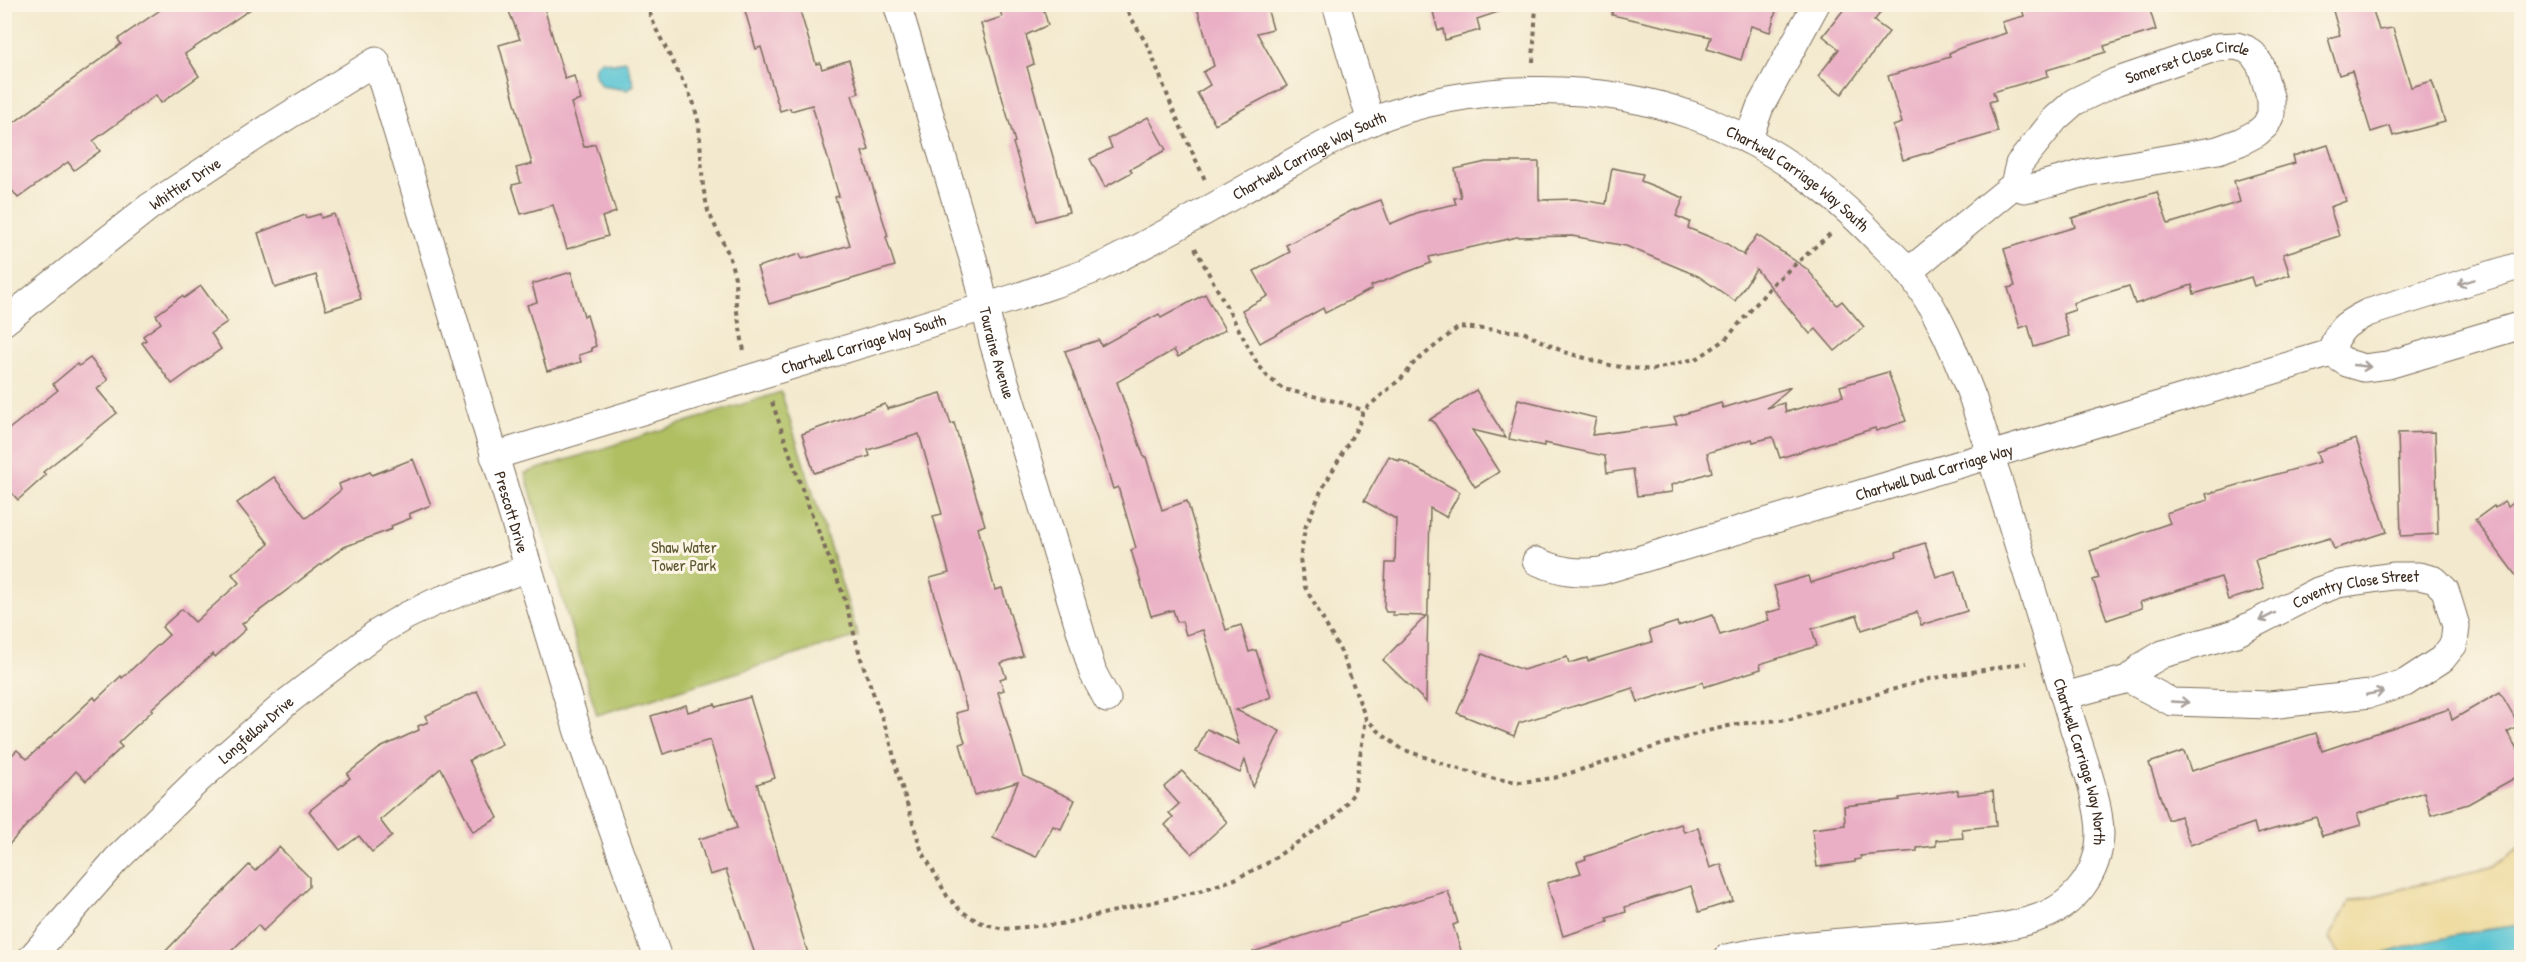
<svg xmlns="http://www.w3.org/2000/svg" width="2526" height="962" viewBox="0 0 2526 962" font-family="'Patrick Hand',sans-serif">
	<rect width="100%" height="100%" fill="#fcf5e5"/>
	<filter id="ink" filterUnits="userSpaceOnUse"><feTurbulence type="fractalNoise" baseFrequency=".0167" numOctaves="2"/><feDisplacementMap in="SourceGraphic" scale="12" xChannelSelector="R" yChannelSelector="G"/><feConvolveMatrix kernelMatrix="1 2 1 2 8 2 1 2 1" color-interpolation-filters="sRGB"/></filter>
	<filter id="wash" filterUnits="userSpaceOnUse"><feTurbulence type="fractalNoise" baseFrequency=".008" numOctaves="4" result="noise"/><feDisplacementMap in="SourceGraphic" scale="24" xChannelSelector="R" yChannelSelector="G"/><feGaussianBlur stdDeviation="1.35" result="paint"/><feColorMatrix in="noise" values="0 0 0 0 0 0 0 0 0 0 0 0 0 0 0 0 0 1.4 0 .05"/><feComposite in="paint" operator="in"/></filter>
	<g filter="url(#wash)">
		<rect width="100%" height="100%" fill="#f3e9ce"/>
		<polygon fill="#afbf62" stroke="#757440" stroke-width="1.5" points="781,392 858,636 597,715 525,473"/>
		<polygon fill="#eeda9e" stroke="#94825e" stroke-width="1.5" points="2521,846 2521,925 2476,931 2403,948 2374,957 2341,957 2329,939 2349,902 2495,866"/>
		<g fill="#59c4d3" stroke="#4a7778" stroke-width="1.5">
			<path d="M602 61 613 63 626 61 634 85 627 90 601 86C596 78 591 71 598 62Z"/>
			<path d="M2521 925V957H2374C2422 941 2471 931 2521 925Z"/>
		</g>
		<g id="blocks">
			<g fill="#eaaec5">
				<polygon points="169,4 258,4 185,54 199,76 161,103 156,95 93,141 100,151 74,170 68,162 18,198 4,180 4,130 121,44 118,39"/>
				<polygon points="506,4 543,4 565,79 574,76 581,100 571,103 584,147 595,144 616,212 602,217 608,236 567,249 553,205 521,214 512,185 521,183 516,168 532,164 499,45 520,39"/>
				<polygon points="743,4 798,4 816,64 820,63 822,69 849,60 859,93 852,95 869,150 862,152 888,236 886,237 895,266 769,304 757,267 800,254 802,259 850,245 835,197 839,196 812,105 791,111 790,108 780,111 761,47 756,49"/>
				<polygon points="998,4 1042,4 1048,25 1026,35 1034,64 1027,67 1069,212 1037,221 1013,143 1015,142 981,24 1002,17"/>
				<polygon points="1196,4 1266,4 1273,29 1257,33 1287,86 1215,124 1197,93 1210,85 1203,72 1214,66"/>
				<polygon points="1431,4 1503,4 1504,10 1477,19 1480,30 1445,40 1443,29 1438,31"/>
				<polygon points="1613,4 1778,4 1770,32 1751,26 1741,60 1707,49 1711,37 1612,15"/>
				<polygon points="1848,4 1887,4 1874,21 1889,32 1842,94 1818,76 1839,49 1823,36"/>
				<polygon points="2021,4 2148,4 2156,30 2104,46 2106,52 2047,70 2048,76 1993,92 1996,100 1989,102 1998,132 1903,160 1893,126 1902,123 1888,76 1950,57 1949,53 1960,48 2006,33 2002,22 2024,16"/>
				<polygon points="2331,4 2371,4 2379,30 2393,28 2411,87 2432,81 2445,122 2393,136 2390,126 2371,132 2352,71 2339,75 2328,38 2340,35"/>
				<polygon points="1148,117 1166,150 1130,169 1132,172 1105,187 1090,159 1112,148 1108,139"/>
				<polygon points="2328,145 2346,201 2330,207 2339,236 2283,254 2290,275 2254,286 2251,277 2194,294 2192,285 2135,304 2129,286 2073,303 2075,310 2063,314 2069,336 2034,347 2028,325 2020,328 2008,288 2015,286 2004,249 2075,227 2072,218 2157,192 2168,224 2240,202 2234,181 2295,163 2293,156"/>
				<polygon points="1486,162 1539,162 1539,200 1575,199 1606,204 1612,168 1643,174 1641,181 1684,198 1676,216 1690,222 1688,228 1727,244 1745,256 1743,255 1757,235 1807,269 1837,305 1842,301 1864,327 1835,351 1816,329 1810,334 1756,269 1735,301 1698,276 1626,246 1572,236 1517,237 1429,257 1431,263 1371,286 1372,289 1325,313 1323,308 1260,343 1242,310 1268,296 1254,271 1290,252 1286,245 1351,211 1381,200 1390,224 1419,212 1456,204 1454,198 1461,197 1455,169"/>
				<polygon points="320,214 321,218 334,214 361,299 326,310 316,275 275,288 258,233 305,215 306,218"/>
				<polygon points="571,272 584,316 587,315 596,346 591,348 592,351 579,355 581,362 547,371 527,305 537,302 532,284"/>
				<polygon points="201,286 227,322 211,333 221,349 172,384 142,343 146,340 143,336 161,323 156,315 182,296 184,298"/>
				<polygon points="1205,294 1225,330 1178,357 1174,350 1117,382 1144,457 1146,457 1162,510 1187,501 1226,630 1241,625 1249,652 1256,650 1271,697 1236,710 1280,731 1253,787 1245,760 1240,773 1196,752 1207,729 1239,744 1203,630 1186,635 1182,621 1177,622 1173,610 1151,616 1131,550 1136,548 1118,487 1113,489 1101,450 1065,351 1099,340 1101,346 1159,314 1161,318"/>
				<polygon points="90,358 108,380 97,389 117,413 43,472 46,475 18,500 4,484 4,433 58,390 53,384 77,364 79,366"/>
				<polygon points="1888,372 1906,421 1876,431 1875,428 1780,458 1773,437 1753,442 1752,439 1707,453 1712,472 1671,485 1672,492 1637,496 1633,469 1607,473 1605,456 1544,443 1544,446 1509,439 1518,399 1596,418 1592,435 1677,424 1674,417 1721,403 1723,408 1791,387 1767,408 1784,403 1786,412 1843,396 1840,386"/>
				<polygon points="1476,390 1506,438 1472,430 1499,472 1475,487 1433,421 1429,420"/>
				<polygon points="941,393 951,424 954,423 985,525 978,528 995,590 1002,588 1023,656 1001,663 1006,677 1000,679 1004,690 998,692 1023,776 1075,800 1061,829 1053,826 1036,857 993,838 1018,782 975,795 960,744 965,742 956,713 967,710 930,578 949,573 933,516 942,514 919,434 868,450 870,456 814,473 802,434 885,404 887,409"/>
				<polygon points="2435,432 2438,534 2401,536 2398,433"/>
				<polygon points="2356,439 2387,532 2334,549 2330,538 2255,560 2264,589 2228,600 2221,577 2140,602 2142,608 2107,620 2093,580 2099,578 2090,551 2170,523 2166,513 2208,500 2206,494 2320,462 2316,452"/>
				<polygon points="1389,456 1399,461 1400,459 1460,492 1446,517 1430,508 1426,702 1383,660 1426,616 1393,615 1393,612 1386,612 1384,608 1386,563 1395,563 1396,519 1364,501"/>
				<polygon points="413,459 431,505 409,514 411,518 391,526 392,529 344,547 242,624 246,629 215,657 213,654 151,709 153,710 118,743 122,747 86,781 76,771 4,850 4,763 17,750 27,759 94,697 96,700 121,676 122,678 169,635 162,627 182,609 195,622 239,583 232,574 269,544 237,503 274,477 306,518 341,490 339,484 370,472 372,475"/>
				<polygon points="2522,496 2522,584 2475,520 2494,506 2495,508 2504,501 2508,506"/>
				<polygon points="1925,543 1936,577 1955,571 1967,611 1921,625 1917,612 1862,630 1857,615 1812,629 1817,646 1760,664 1761,669 1704,687 1703,682 1638,702 1633,688 1519,723 1514,736 1457,713 1482,654 1523,670 1567,657 1569,663 1587,658 1588,661 1652,642 1649,631 1677,622 1678,626 1713,615 1720,635 1769,620 1766,613 1781,609 1774,586 1808,576 1810,583 1897,556 1896,552"/>
				<polygon points="477,691 502,744 469,760 498,818 473,832 441,768 380,820 392,836 372,852 359,836 340,850 309,811 350,778 347,774 380,748 419,730 418,726 428,722 425,716"/>
				<polygon points="2500,692 2519,725 2507,732 2522,757 2522,774 2468,804 2431,815 2424,792 2357,814 2361,825 2322,836 2316,817 2257,834 2254,823 2190,845 2180,816 2168,820 2149,763 2184,751 2191,771 2316,733 2322,751 2449,709 2452,720"/>
				<polygon points="750,697 775,778 757,784 809,957 756,957 726,870 710,875 699,839 737,828 710,740 663,754 651,716 686,705 688,712 715,704 716,707"/>
				<polygon points="1182,771 1227,822 1192,854 1165,825 1173,817 1169,813 1179,804 1164,787"/>
				<polygon points="1958,790 1958,795 1993,791 1996,826 1962,829 1963,838 1936,840 1936,846 1917,848 1917,851 1860,856 1861,859 1855,860 1855,862 1817,867 1812,829 1845,825 1844,806 1900,800 1899,798"/>
				<polygon points="1681,824 1684,832 1698,828 1710,868 1721,864 1733,901 1699,912 1691,886 1625,907 1626,912 1607,918 1608,922 1563,936 1547,883 1581,873 1577,862 1586,859 1585,857"/>
				<polygon points="279,847 309,877 309,887 263,931 258,925 225,957 160,957 249,865 255,871"/>
				<polygon points="1448,891 1458,923 1453,925 1463,957 1254,957 1253,952 1340,924 1340,923"/>
			</g>
		</g>
	</g>
	<g filter="url(#ink)">
		<use href="#blocks" fill-opacity="0" stroke="#7b6d5c" stroke-width="1.5"/>
		<g fill="none" stroke-linecap="round" stroke-linejoin="round">
			<g stroke="#7b6d5c" stroke-width="16">
				<polyline id="service" points="1914,937 1915,958"/>
			</g>
			<g stroke="#7b6d5c" stroke-width="29">
				<g id="minor">
					<path id="s1" d="M897 4 977 272 993 342 1093 673 1107 699"/>
					<polyline points="1336,4 1371,122"/>
					<polyline points="1748,140 1760,107 1816,4"/>
					<path d="M2522 265 2367 313C2345 324 2338 328 2331 353L2347 363 2364 368 2388 365 2522 325"/>
					<path id="s2" d="M1908 272 2014 185 2019 164 2055 119 2074 102 2115 82 2217 47 2236 46 2246 49 2253 54 2261 66 2271 100V114L2266 125 2257 133 2240 142 2218 150 2089 172 2034 187 2024 189 2014 185"/>
					<path id="s3" d="M4 322 149 207 270 127 376 61 578 732 658 958"/>
					<path id="s4" d="M494 456 1017 297C1044 287 1072 279 1098 268 1163 237 1226 199 1289 164 1315 150 1342 134 1370 122 1467 82 1596 80 1694 116 1764 141 1826 186 1877 239 1888 250 1900 261 1909 272 1938 310 1956 355 1973 399 2006 505 2039 610 2070 716 2080 750 2100 800 2100 834 2099 874 2074 906 2037 918 2007 928 1974 931 1943 934 1870 941 1798 942 1727 958"/>
					<path id="s5" d="M1536 561C1559 571 1576 574 1601 571 1844 498 2088 427 2331 353"/>
					<path id="s6" d="M2064 696 2128 679 2144 665 2163 654 2236 633 2318 591 2338 584 2393 576H2419L2435 580 2445 590 2456 626 2454 644 2442 659 2405 683 2370 694 2270 705 2172 702 2128 679"/>
					<path id="s7" d="M31 958 116 860 199 779 287 702 377 633 406 616 435 602 528 568"/>
				</g>
			</g>
			<g stroke="#7b6d5c" stroke-width="4" stroke-dasharray="4.5 4.5" stroke-linecap="butt">
				<polyline points="646,4 656,29 693,101 699,124 703,187 708,211 729,255 735,278 736,306 744,351"/>
				<polyline points="1123,4 1149,48 1174,112 1205,180"/>
				<polyline points="1533,62 1536,4"/>
				<polyline points="1830,234 1775,282 1725,340 1698,358 1652,370 1613,366 1564,352 1523,332 1459,327 1435,346 1413,364 1405,375 1363,411 1359,424 1321,491 1305,528 1300,559 1305,587 1341,652 1366,719 1383,735 1402,749 1452,767 1495,779 1521,782 1554,778 1703,732 1737,724 1791,719 1929,679 2026,663"/>
				<polyline points="1195,248 1257,363 1268,377 1283,389 1343,403 1362,410"/>
				<polyline points="772,402 803,492 843,594 862,662 890,740 897,771 921,849 947,896 961,911 979,922 1003,929 1060,924 1200,891 1235,879 1266,864 1336,816 1354,793 1366,719"/>
			</g>
			<use href="#service" stroke="#fff" stroke-width="14"/>
			<use href="#minor" stroke="#fff" stroke-width="27"/>
		</g>
		<defs><path id="oneway-shaft" d="M-6 0H5M1.5-3L5.5 0L1.5 3" fill="none" stroke-width="1.6" stroke-linecap="round" stroke-linejoin="round" transform="scale(1.5)"/></defs>
		<g stroke="#a79f9a">
			<use href="#oneway-shaft" transform="translate(2466 282) rotate(163)"/>
			<use href="#oneway-shaft" transform="translate(2362 366) rotate(6)"/>
			<use href="#oneway-shaft" transform="translate(2267 617) rotate(153)"/>
			<use href="#oneway-shaft" transform="translate(2375 693) rotate(-11)"/>
			<use href="#oneway-shaft" transform="translate(2180 702) rotate(3)"/>
		</g>
	</g>
	<g text-anchor="middle" dominant-baseline="central" stroke-width="6" stroke-linejoin="round" paint-order="stroke">
		<g font-size="16" fill="#3b2a1e" stroke="#fcf5e5">
			<text stroke="none"><textPath href="#s2" startOffset="364">Somerset Close Circle</textPath></text>
			<text stroke="none"><textPath href="#s4" startOffset="872">Chartwell Carriage Way South</textPath></text>
			<text stroke="none"><textPath href="#s4" startOffset="1394">Chartwell Carriage Way South</textPath></text>
			<text stroke="none"><textPath href="#s3" startOffset="228">Whittier Drive</textPath></text>
			<text stroke="none"><textPath href="#s4" startOffset="386">Chartwell Carriage Way South</textPath></text>
			<text stroke="none"><textPath href="#s1" startOffset="363">Touraine Avenue</textPath></text>
			<text stroke="none"><textPath href="#s5" startOffset="414">Chartwell Dual Carriage Way</textPath></text>
			<text stroke="none"><textPath href="#s3" startOffset="926">Prescott Drive</textPath></text>
			<text stroke="none"><textPath href="#s6" startOffset="315">Coventry Close Street</textPath></text>
			<text stroke="none"><textPath href="#s7" startOffset="321">Longfellow Drive</textPath></text>
			<text stroke="none"><textPath href="#s4" startOffset="2062">Chartwell Carriage Way North</textPath></text>
		</g>
		<g font-size="16" fill="#5e5732" stroke="#fcf5e5">
			<text x="684" y="547">Shaw Water<tspan x="684" dy="18">Tower Park</tspan></text>
		</g>
	</g>
	<rect width="2526" height="962" fill="none" stroke="#fcf5e5" stroke-width="24"/>
</svg>
